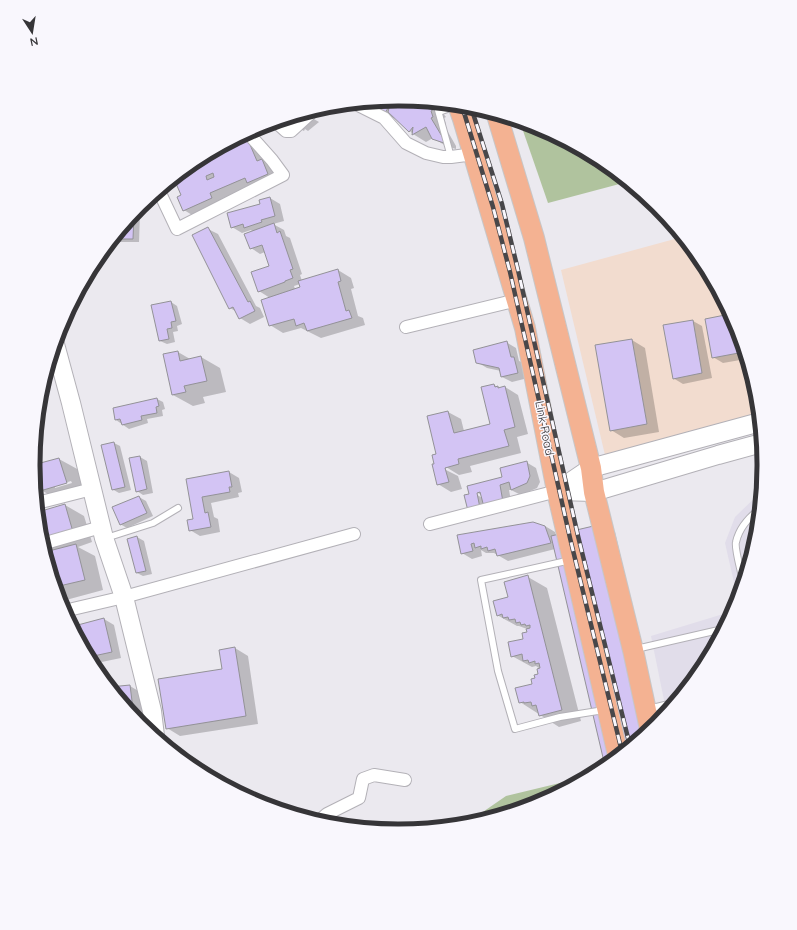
<svg xmlns="http://www.w3.org/2000/svg" width="797" height="930" viewBox="0 0 797 930" font-family="Quicksand,sans-serif">
	<rect width="100%" height="100%" fill="#ebe9ef"/>
	<g fill="#e1ddea">
		<polygon points="761,492 757,537 738,600 725,543 735,517"/>
		<polygon points="733,611 702,668 668,710 666,710 651,636"/>
	</g>
	<polygon fill="#f2dccf" points="682,237 703,262 736,325 757,394 759,414 605,455 561,270"/>
	<g fill="#b0c39e">
		<polygon points="520,122 539,127 602,161 627,182 548,203"/>
		<polygon points="564,782 567,788 538,803 470,824 432,827 477,816 506,796"/>
	</g>
	<g fill="#0003" fill-rule="evenodd">
		<polygon points="399,100 431,103 438,107 446,117 444,118 446,124 444,125 456,146 456,149 446,146 433,138 426,142 413,134 397,119 363,107 348,108 344,105"/>
		<polygon points="327,106 331,106 312,118 319,122 308,131 305,129 304,131 284,120"/>
		<polygon points="248,141 261,148 281,181 197,218 184,210 183,195 175,178 189,166"/>
		<path d="M270 198 280 204 284 221 273 224 284 230 286 236 290 238 302 274 300 275 302 281 338 270 351 278 354 288 351 289 358 316 363 318 365 325 321 338 301 328 283 333 270 325V298L259 291 270 266 265 252 260 254 251 248 253 232 251 230 242 233 232 227ZM300 284 301 287 295 289 294 286Z"/>
		<polygon points="137,210 140,212 139,242 111,242"/>
		<polygon points="208,229 218,234 256,306 260,308 264,317 250,324 240,318 237,312 230,308"/>
		<polygon points="171,302 177,306 182,324 177,326 178,331 173,332 175,342 167,344 160,341"/>
		<polygon points="731,315 736,325 746,359 723,363 713,357 706,319"/>
		<polygon points="693,321 702,326 712,378 683,384 673,378"/>
		<polygon points="632,340 645,348 659,432 624,438 611,430"/>
		<polygon points="506,342 516,348 519,361 524,363 528,378 512,382 502,377 501,371 487,368 477,362"/>
		<polygon points="178,352 190,359 201,357 220,368 226,392 203,397 205,403 193,406 173,395"/>
		<polygon points="494,385 500,388 505,387 518,395 528,434 517,437 521,453 470,466 472,472 459,475 446,467 446,470 458,476 462,489 451,492 438,484 435,464 448,412 461,419 464,431 491,425"/>
		<polygon points="40,396 47,400 43,410 40,409 38,413"/>
		<polygon points="157,399 163,402 165,409 162,410 163,416 147,419 148,423 129,429 116,420"/>
		<polygon points="114,443 120,446 131,490 119,493 112,489"/>
		<polygon points="140,457 147,461 153,493 143,495 137,491"/>
		<path d="M59 459 79 470 85 494 60 501 41 490ZM71 481 72 483 55 488V486Z"/>
		<path d="M526 462 536 468 540 482 537 488 521 495 511 490H509L512 507 495 512 488 508 489 513 479 516 469 510 465 496 470 495 468 486 503 478 501 469ZM474 491 482 495V498L473 492Z"/>
		<polygon points="229,472 239,478 242,492 238,493 239,497 211,503 214,517 218,519 220,532 200,536 190,530 195,520 187,480"/>
		<polygon points="139,497 146,501 153,516 127,528 120,524"/>
		<polygon points="65,505 84,516 92,542 78,547 95,556 103,590 66,600 58,595 45,553 50,551 43,547 40,536 38,513"/>
		<polygon points="602,525 615,532 659,721 606,766 555,549 508,561 494,553 486,553 481,550 482,556 472,559 462,553 458,536 545,526 555,532 556,535"/>
		<polygon points="137,537 144,541 152,574 143,576 137,573"/>
		<polygon points="528,577 547,588 581,721 559,727 520,702 533,685 539,675 540,669 536,666 532,667 512,656 528,633 527,629 519,626 517,626 497,615 509,598"/>
		<polygon points="104,619 114,625 121,658 92,664 77,635 75,626"/>
		<polygon points="235,648 248,656 258,724 180,736 167,728 223,670"/>
		<polygon points="130,686 140,692 145,727 140,723 111,688"/>
	</g>
	<g fill="#d3c4f4" stroke="#939297" fill-rule="evenodd">
		<polygon points="399,100 427,102 429,105 431,104 434,109 431,111 433,117 431,118 443,138 444,143 432,139 426,127 412,135 413,127 409,132 388,112 389,108 388,108 385,113 360,104"/>
		<polygon points="306,113 295,124 293,121 290,125 284,120"/>
		<path d="M248 140 257 161 262 159 268 174 247 183 245 178 210 193 212 198 183 211 177 197 181 195 174 179 192 164ZM213 173 214 177 207 180 206 176Z"/>
		<polygon points="270,197 275,216 261,220 262,222 244,228 243,224 231,228 227,213 260,204 259,200"/>
		<polygon points="134,214 133,239 114,239"/>
		<polygon points="274,223 277,233 280,231 293,269 290,270 293,278 285,281 285,282 258,292 251,272 269,266 262,245 250,249 244,234"/>
		<polygon points="208,227 248,302 250,301 255,311 239,319 233,307 229,309 192,235"/>
		<polygon points="338,269 341,281 338,282 346,311 349,310 352,318 307,331 304,323 296,326 294,319 269,326 261,300 300,287 298,281"/>
		<polygon points="171,301 176,321 171,322 172,328 167,329 169,339 159,341 151,305"/>
		<polygon points="730,314 736,325 744,352 712,358 705,319"/>
		<polygon points="693,320 702,373 673,379 663,325"/>
		<polygon points="632,339 647,424 610,431 595,345"/>
		<polygon points="507,341 511,357 514,357 518,373 501,377 499,368 476,363 473,350"/>
		<polygon points="178,351 180,361 201,356 207,381 184,386 186,392 172,395 163,354"/>
		<polygon points="494,384 495,387 498,386 498,388 505,386 515,427 504,430 509,446 458,459 459,464 445,468 449,482 437,485 432,464 434,464 432,455 436,454 427,416 448,411 454,433 490,424 481,387"/>
		<polygon points="157,398 159,406 156,407 157,413 141,416 142,420 122,425 120,419 115,420 113,408"/>
		<polygon points="114,442 125,487 112,490 101,445"/>
		<polygon points="140,456 147,489 136,492 129,458"/>
		<polygon points="59,458 67,483 40,491 33,465"/>
		<polygon points="527,461 530,476 527,483 511,490 509,482 500,485 503,502 484,507 480,492 477,493 480,508 468,511 464,495 469,494 467,486 502,477 500,468"/>
		<polygon points="229,471 232,487 229,487 230,492 202,497 205,513 208,512 211,527 189,531 187,520 193,519 186,479"/>
		<polygon points="139,496 147,513 120,525 112,507"/>
		<polygon points="65,504 73,532 41,541 38,512"/>
		<polygon points="533,522 545,526 551,543 497,556 495,549 488,551 487,547 481,549 481,546 475,548 474,543 471,544 473,551 461,554 457,535"/>
		<polygon points="602,524 650,729 605,766 551,536"/>
		<polygon points="137,536 146,571 136,573 127,539"/>
		<polygon points="76,544 85,580 55,587 45,552"/>
		<polygon points="528,575 562,710 539,716 536,705 532,706 531,702 524,703 524,702 519,703 515,688 532,684 531,679 535,678 534,675 538,674 537,669 540,668 539,663 535,664 535,661 529,663 528,660 523,661 522,654 511,657 508,642 523,639 522,633 527,632 526,629 530,628 530,625 526,626 525,624 521,625 520,622 516,623 515,619 509,620 508,617 503,618 502,614 497,616 493,601 508,597 504,582"/>
		<polygon points="104,618 112,652 89,657 75,631 74,626"/>
		<polygon points="235,647 246,716 166,729 158,679 222,669 219,650"/>
		<polygon points="130,685 134,717 110,687"/>
	</g>
	<g fill="none" stroke-linecap="round" stroke-linejoin="round">
		<g stroke="#b3b1b7" stroke-width="8">
			<g id="lane">
				<polyline points="436,103 451,157"/>
				<polyline points="439,112 456,106"/>
				<polyline points="106,538 153,523 178,508"/>
				<polyline points="571,560 481,580 498,671 515,729 560,717 604,710"/>
				<path d="M743 582C742 574 734 548 736 542 739 529 749 517 760 509"/>
				<polyline points="636,649 723,629"/>
				<polyline points="648,709 673,703"/>
			</g>
		</g>
		<g stroke="#b3b1b7" stroke-width="14">
			<g id="street">
				<polyline points="356,104 384,118 406,143 426,153 443,157 451,157 474,154"/>
				<polyline points="276,122 286,131 291,131 314,110"/>
				<polyline points="159,191 177,229 283,175 272,160 248,133"/>
				<polyline points="406,327 517,300"/>
				<polyline points="37,503 92,489"/>
				<polyline points="430,524 557,491"/>
				<polyline points="42,544 101,527"/>
				<polyline points="64,611 124,597 354,534"/>
				<polyline points="319,821 327,814 359,798 363,779 374,775 405,780"/>
			</g>
		</g>
		<g stroke="#b3b1b7" stroke-width="20">
			<g id="secondary">
				<polyline points="55,344 71,403 104,538 124,597 152,711 155,736"/>
				<polyline points="557,491 591,468 760,422"/>
				<polyline points="557,491 594,492 718,455 762,443"/>
			</g>
		</g>
		<g stroke="#c7c6c7" stroke-width="22">
			<g id="primary">
				<polyline points="458,105 463,119 525,328 557,491 618,755"/>
				<polyline points="497,115 534,238 591,468 594,492 633,650 650,729"/>
			</g>
		</g>
		<use href="#lane" stroke="#fff" stroke-width="6"/>
		<use href="#street" stroke="#fff" stroke-width="12"/>
		<use href="#secondary" stroke="#fff" stroke-width="18"/>
		<use href="#primary" stroke="#f4b292" stroke-width="20"/>
		<g stroke="#48474a" stroke-width="4.5">
			<g id="rail">
				<polyline points="462,106 493,207 510,272 570,538 622,752"/>
				<polyline points="471,107 502,204 518,270 578,536 630,746"/>
			</g>
		</g>
		<use href="#rail" stroke="#f9f7fd" stroke-width="3" stroke-dasharray="9" stroke-linecap="butt"/>
	</g>
	<g text-anchor="middle" dominant-baseline="central" stroke-width="3" stroke-linejoin="round" paint-order="stroke">
		<g font-size="12" fill="#363538" stroke="#f9f7fd">
			<text transform="translate(545 428) rotate(79)">Link Road</text>
		</g>
	</g>
	<path d="M0 0H797V930H0ZM398 106H399A358 358 0 0 1 757 464V466A358 358 0 0 1 399 824H398A358 358 0 0 1 40 466V464A358 358 0 0 1 398 106Z" fill="#f9f7fd" fill-rule="evenodd"/>
	<path fill="none" stroke="#363538" stroke-width="5" d="M398 106H399A358 358 0 0 1 757 464V466A358 358 0 0 1 399 824H398A358 358 0 0 1 40 466V464A358 358 0 0 1 398 106Z"/>
	<g transform="translate(32 32) rotate(168)" stroke="#f9f7fd" stroke-width="3" paint-order="stroke">
	<path d="M0-3L7 15L0 10L-7 15Z" fill="#363538"/>
	<text y="-6" font-size="11" font-weight="bold" text-anchor="middle" fill="#363538">N</text>
	</g>
</svg>
